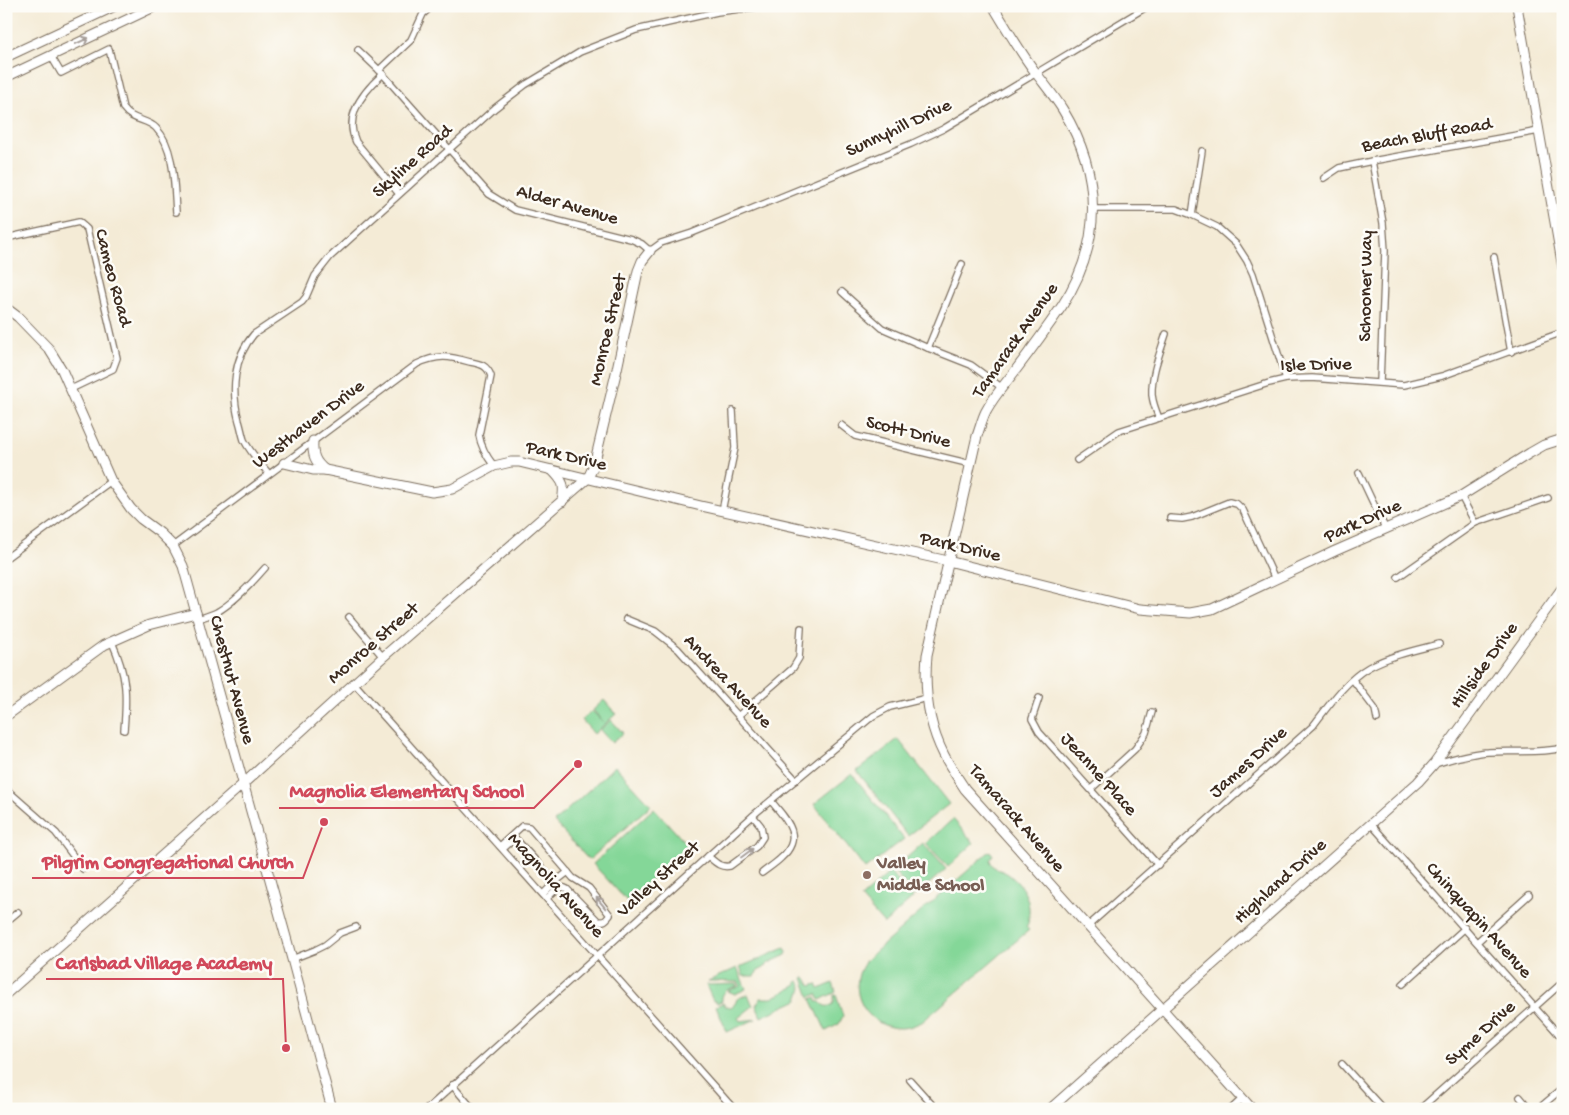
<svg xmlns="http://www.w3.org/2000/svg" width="1569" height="1115" viewBox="0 0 1569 1115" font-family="'Gochi Hand',sans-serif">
	<rect width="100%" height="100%" fill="#fdfcf7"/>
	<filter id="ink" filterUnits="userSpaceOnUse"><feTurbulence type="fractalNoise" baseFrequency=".02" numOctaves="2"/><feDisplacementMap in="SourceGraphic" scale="10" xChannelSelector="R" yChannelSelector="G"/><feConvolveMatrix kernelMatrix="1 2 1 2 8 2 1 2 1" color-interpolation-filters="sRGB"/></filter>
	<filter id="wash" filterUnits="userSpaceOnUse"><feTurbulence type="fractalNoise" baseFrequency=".0096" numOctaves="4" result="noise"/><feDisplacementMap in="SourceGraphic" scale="20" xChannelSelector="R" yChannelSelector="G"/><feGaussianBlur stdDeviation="1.12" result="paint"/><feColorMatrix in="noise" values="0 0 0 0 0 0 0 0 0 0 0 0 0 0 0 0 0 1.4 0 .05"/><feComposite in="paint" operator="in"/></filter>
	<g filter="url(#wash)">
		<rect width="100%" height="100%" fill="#f4ebd6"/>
		<g fill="#84d798" stroke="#60805b">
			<polygon points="604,700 616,714 605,724 593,710"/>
			<polygon points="592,711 605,724 594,734 582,720"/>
			<polygon points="611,720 623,733 612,743 600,730"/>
			<polygon points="898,739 949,804 908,836 857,771"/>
			<polygon points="615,766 651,805 589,860 554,822"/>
			<polygon points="852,774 904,839 865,869 814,804"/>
			<polygon points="654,808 688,846 627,901 593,864"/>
			<polygon points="953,819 974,843 948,867 926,843"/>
			<polygon points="923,843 946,869 915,896 893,870"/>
			<path d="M990 851 993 855 990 860C993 870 1000 869 1008 874 1019 882 1028 894 1029 908 1029 915 1030 921 1026 927L1029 930 922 1022C915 1025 908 1028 900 1028 874 1028 853 1004 858 978 859 971 863 966 866 960Z"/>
			<polygon points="890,872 913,898 884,924 861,898"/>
			<polygon points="785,948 787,952 786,955 769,963 764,968 758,971 754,976 743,976 740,967"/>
			<polygon points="737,968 746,989 735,994 728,991 740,986 739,982 708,981"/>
			<polygon points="805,977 811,986 817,984 819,989 833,983 836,992 820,1000 817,994 810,997 803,978"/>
			<polygon points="799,981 802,988 798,1000 761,1017 756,1005 761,998 772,998 797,985 796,982"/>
			<path d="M737 984V986C729 989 721 991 722 1001L717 1003 716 1001H713L706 985Z"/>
			<polygon points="748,994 753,1006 738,1018 740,1021 756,1019 727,1032 716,1006 723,1003 725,1006 731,1007 735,1004 737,999"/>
			<path d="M834 995H836L843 1016 839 1024 826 1031 811 999 816 997 818 1002H820C824 1007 829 1008 834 1003Z"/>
		</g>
	</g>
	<g filter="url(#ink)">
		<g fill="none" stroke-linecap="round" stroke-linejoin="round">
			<g stroke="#7c6e5e" stroke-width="8">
				<g id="street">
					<polyline points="358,50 379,70 489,194 515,210 631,239 642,244 650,251 661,243 692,233 911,144 943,129 1148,6"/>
					<path d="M51 56 61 73 109 49 123 108C133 122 146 118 156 128 175 148 174 186 176 212"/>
					<polyline points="379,70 411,40 423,14 432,6"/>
					<path d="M383 74C364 91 343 116 356 142L399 194"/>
					<polyline points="1372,161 1383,223 1385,251 1380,382"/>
					<polyline points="1324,178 1339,168 1372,161 1539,131"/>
					<polyline points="1093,209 1176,209 1192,215 1217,227 1236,244 1247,261 1253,274 1286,379"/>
					<polyline points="1192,215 1202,151"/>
					<polyline points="6,238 79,222 87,229 117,358 113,369 71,389"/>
					<polyline points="1494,257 1511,352"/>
					<polyline points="842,292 882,328 928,348 971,365 1001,387"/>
					<polyline points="928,348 962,264"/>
					<path d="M1159 418C1156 411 1153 403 1152 395 1151 374 1160 353 1166 334"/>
					<polyline points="841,425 855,436 971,464"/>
					<polyline points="1077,460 1119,431 1269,383 1286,379 1312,378 1404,385 1442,376 1563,332"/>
					<polyline points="1359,473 1386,530"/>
					<path d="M269 474C260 463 250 452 244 440 242 434 241 427 239 421 231 391 233 358 254 334L302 302 306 297 315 276 330 257 495 108 525 85 580 52 636 30 717 12 764 6"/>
					<polyline points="1461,496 1475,523"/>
					<polyline points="722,511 735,448 733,411"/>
					<polyline points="1170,518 1182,519 1192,517 1229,502 1237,504 1243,510 1275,579"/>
					<path d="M173 546 417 364C438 354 449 356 470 362 481 364 487 365 491 376L479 435C481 448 487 457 494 466"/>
					<polyline points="6,558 111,481"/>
					<polyline points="1398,577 1475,523 1548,498"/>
					<polyline points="349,617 383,657"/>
					<path d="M198 619C204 617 211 615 217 612 234 602 252 583 265 568"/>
					<polyline points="626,619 655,631 678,649 796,780"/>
					<path d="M112 642C127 676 127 694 124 730"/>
					<polyline points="1353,680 1375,709 1377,719"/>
					<polyline points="354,683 734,1109"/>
					<polyline points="1039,698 1032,719 1039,732 1158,865"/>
					<polyline points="739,715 793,668 799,658 801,628"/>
					<path d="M1434 764C1452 759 1469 753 1488 752 1513 750 1538 754 1563 748"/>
					<polyline points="6,789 56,833 83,869"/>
					<polyline points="1091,789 1135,749 1146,733 1152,712"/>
					<polyline points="1371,824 1563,1039"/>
					<path d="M500 846 522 826 529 827 573 878 589 888 610 915C606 920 605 922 598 921L567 889C559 884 553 893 547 898"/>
					<polyline points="503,849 515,838 555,882 543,894"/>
					<path d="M708 856C715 862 720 868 730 866L757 846 763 837 761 826 753 816"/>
					<path d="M762 873C768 868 775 864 781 858 805 837 786 819 771 801"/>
					<polyline points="555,882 568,872"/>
					<polyline points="6,922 18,912"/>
					<path d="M1088 926 1313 726C1329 705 1346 680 1369 667 1391 655 1416 650 1439 644"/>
					<polyline points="1477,942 1529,895"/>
					<polyline points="292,959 315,950 325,945 340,933 356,927"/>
					<polyline points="1403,984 1465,928"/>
					<polyline points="1342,1064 1383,1109"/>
					<polyline points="910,1080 936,1109"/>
					<polyline points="452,1085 473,1109"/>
					<polyline points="1520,1097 1530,1109"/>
					<polyline points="427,1109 757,812 873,716 890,707 927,698"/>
					<polyline points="1231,1109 1243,1098"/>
					<polyline points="1420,1109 1563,982"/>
					<polyline points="1538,1109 1563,1088"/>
				</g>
			</g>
			<g stroke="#7c6e5e" stroke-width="11">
				<g id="secondary">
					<path d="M993 6C1007 29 1020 52 1036 73 1045 85 1055 97 1063 110 1102 174 1103 243 1062 306 1047 328 1031 350 1015 371 1005 384 994 396 986 411 982 419 980 428 977 436L927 655C924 690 928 724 944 755 950 767 958 778 965 789L1252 1109"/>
					<polyline points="1517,6 1563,268"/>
					<polyline points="6,308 18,317 49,349 62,370 111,481 131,509 141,519 160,533 173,546 183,566 292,959 332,1109"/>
					<path d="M313 441C312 455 315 462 325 470"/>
					<polyline points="284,463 313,470 325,470 432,492 452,489 494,466 511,462 519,462 701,506 948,561 1140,609 1190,613 1212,609 1335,551 1461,496 1530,453 1544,445 1563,439"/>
					<path d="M552 470C564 482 565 485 562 502"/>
					<polyline points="6,716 104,645 149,625 196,613"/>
					<polyline points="6,994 243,784 383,657 588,478 594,465 617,369 638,271 642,261 650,251"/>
					<polyline points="1050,1109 1418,782 1434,764 1563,587"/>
				</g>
			</g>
			<g stroke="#7c6e5e" stroke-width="11">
				<g id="primary">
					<polyline points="6,57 115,6"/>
					<polyline points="6,77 156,6"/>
				</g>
			</g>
			<use href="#street" stroke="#fff" stroke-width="5.5"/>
			<use href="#secondary" stroke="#fff" stroke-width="9"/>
			<use href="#primary" stroke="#fff" stroke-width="9"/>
		</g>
		<defs><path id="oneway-shaft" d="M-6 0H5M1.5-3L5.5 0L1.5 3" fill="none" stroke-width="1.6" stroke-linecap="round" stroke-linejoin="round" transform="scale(1.25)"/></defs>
		<g stroke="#a79f9a">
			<use href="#oneway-shaft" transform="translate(82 41) rotate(-25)"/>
			<use href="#oneway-shaft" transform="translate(747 853) rotate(-37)"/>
			<use href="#oneway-shaft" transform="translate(601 903) rotate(-130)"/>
		</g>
	</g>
	<circle fill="#8d6e63" stroke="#fdfcf7" stroke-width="2" cx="867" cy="875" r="5"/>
	<g text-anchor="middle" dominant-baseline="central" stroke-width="5" stroke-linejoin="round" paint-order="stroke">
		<g font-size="19" fill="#3b2a1e" stroke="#fdfcf7">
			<text transform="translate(899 129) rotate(-25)">Sunnyhill Drive</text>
			<text transform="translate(1427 136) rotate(-10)">Beach Bluff Road</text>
			<text transform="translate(413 162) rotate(-42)">Skyline Road</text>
			<text transform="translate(567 206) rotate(16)">Alder Avenue</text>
			<text transform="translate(112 278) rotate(75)">Cameo Road</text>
			<text transform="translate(1367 286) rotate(-89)">Schooner Way</text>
			<text transform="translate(609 330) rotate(-77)">Monroe Street</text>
			<text transform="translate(1016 341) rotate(-55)">Tamarack Avenue</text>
			<text transform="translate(1316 366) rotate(-1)">Isle Drive</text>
			<text transform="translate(309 425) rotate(-37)">Westhaven Drive</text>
			<text transform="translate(908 433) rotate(14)">Scott Drive</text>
			<text transform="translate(566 457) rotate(13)">Park Drive</text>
			<text transform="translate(1363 522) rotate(-24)">Park Drive</text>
			<text transform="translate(960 548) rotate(13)">Park Drive</text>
			<text transform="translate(374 644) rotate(-41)">Monroe Street</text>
			<text transform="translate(1485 666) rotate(-54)">Hillside Drive</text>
			<text transform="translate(231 680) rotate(75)">Chestnut Avenue</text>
			<text transform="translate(727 682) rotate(47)">Andrea Avenue</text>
			<text transform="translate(1249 763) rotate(-42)">James Drive</text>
			<text transform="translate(1098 775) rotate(48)">Jeanne Place</text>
			<text transform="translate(1016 819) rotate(49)">Tamarack Avenue</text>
			<text transform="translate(659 880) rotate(-42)">Valley Street</text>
			<text transform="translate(1281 882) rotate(-42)">Highland Drive</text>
			<text transform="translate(555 886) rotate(48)">Magnolia Avenue</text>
			<text transform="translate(1478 921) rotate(48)">Chinquapin Avenue</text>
			<text transform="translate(1481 1034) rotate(-42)">Syme Drive</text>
		</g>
		<g font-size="19" font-weight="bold" fill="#785e54" stroke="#fdfcf7" text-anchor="start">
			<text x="877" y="864">Valley<tspan x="877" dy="22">Middle School</tspan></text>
		</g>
	</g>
	<path fill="none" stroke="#d1495b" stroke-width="2" d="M578 764L534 808H279M324 822L303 878H32M286 1048L283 979H46"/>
	<g fill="#d1495b" stroke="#fdfcf7" stroke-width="2">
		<circle cx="578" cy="764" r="5"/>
		<circle cx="324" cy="822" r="5"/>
		<circle cx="286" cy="1048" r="5"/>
	</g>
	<g font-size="20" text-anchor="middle" font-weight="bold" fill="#d1495b" stroke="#fdfcf7" stroke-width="5" stroke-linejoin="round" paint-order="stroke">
		<text x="407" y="797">Magnolia Elementary School</text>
		<text x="168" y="868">Pilgrim Congregational Church</text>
		<text x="164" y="969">Carlsbad Village Academy</text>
	</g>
	<rect width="1569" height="1115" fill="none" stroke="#fdfcf7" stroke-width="25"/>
</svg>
